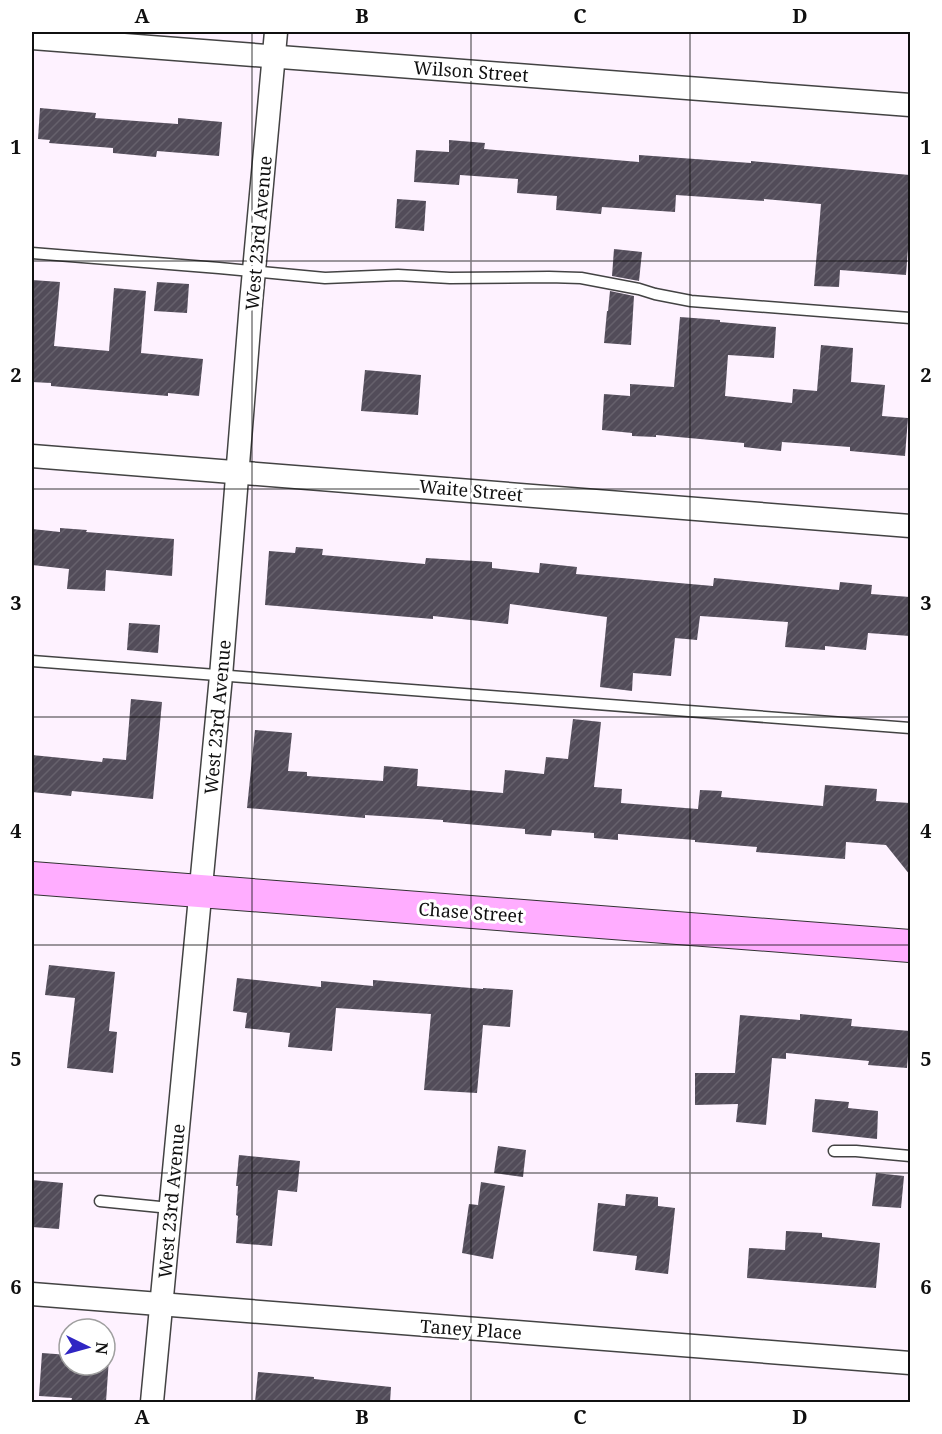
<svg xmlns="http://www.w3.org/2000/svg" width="942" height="1434" viewBox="0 0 942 1434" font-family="'Noto Serif',serif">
	<defs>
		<pattern id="building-hatch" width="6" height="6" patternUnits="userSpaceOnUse" patternTransform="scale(1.5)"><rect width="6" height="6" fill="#524c59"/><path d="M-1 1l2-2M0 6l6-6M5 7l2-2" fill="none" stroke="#66616c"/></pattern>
	</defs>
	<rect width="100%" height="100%" fill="#fef2ff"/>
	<g fill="url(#building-hatch)">
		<polygon points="40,108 96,113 95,118 178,124 178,118 222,122 219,156 157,151 156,157 113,153 113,148 49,143 50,140 38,139"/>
		<polygon points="449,140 485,143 484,149 639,162 639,155 751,163 751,161 910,175 910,236 909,236 906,275 840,270 839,287 814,286 821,204 764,199 764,201 676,195 675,212 602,207 601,214 556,210 557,196 517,193 518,179 460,175 459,185 414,182 416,150 449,152"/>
		<polygon points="397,199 426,201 424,231 395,228"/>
		<polygon points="614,249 642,252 639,281 612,276"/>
		<polygon points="32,280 60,282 54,346 109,351 114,288 146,291 141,353 203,359 199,396 168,393 168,396 74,388 51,386 51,383 32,382"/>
		<polygon points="157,282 189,284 187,313 154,311"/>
		<polygon points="610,291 634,296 631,345 604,343 607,311 608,311"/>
		<polygon points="680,317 720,320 720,322 776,327 774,358 728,355 725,396 792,403 793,389 817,391 821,345 853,348 851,382 885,385 882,416 908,418 905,456 850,451 850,447 782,442 781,451 744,447 744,443 656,435 656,437 632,436 632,433 602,430 604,394 630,396 630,384 674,387"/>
		<polygon points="365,370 421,375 418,415 361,411"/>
		<polygon points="60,528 87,530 86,532 174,539 172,576 106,570 105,591 67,589 69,569 32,565 32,529 60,532"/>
		<polygon points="296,547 323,549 322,555 425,564 426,558 492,562 492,568 539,573 540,563 577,567 576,574 713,586 714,578 839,590 840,582 872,585 871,594 910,597 910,636 868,633 866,650 825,646 825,650 785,647 788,622 700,616 697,640 675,638 671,676 633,673 632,691 600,687 607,617 510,604 508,624 433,616 433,619 265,605 269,551 295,553"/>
		<polygon points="129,623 160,625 158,653 127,650"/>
		<polygon points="131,699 162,702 153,799 72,791 71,796 32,792 32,755 102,762 103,758 126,760"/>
		<polygon points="573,719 601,722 594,787 622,789 621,803 698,809 700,790 722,791 721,797 823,806 825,785 877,789 876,801 910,803 910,875 886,845 846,842 845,859 756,852 757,847 695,842 695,840 618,834 618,840 594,838 594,833 552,830 551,836 525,834 525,829 443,822 443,820 365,815 365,818 247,808 255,730 292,733 288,771 307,772 307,776 383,781 384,766 418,769 417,786 503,793 505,770 544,774 546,757 568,759"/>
		<polygon points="49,965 115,972 109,1031 117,1032 113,1073 67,1068 75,998 45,995"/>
		<polygon points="237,978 321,987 321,981 373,986 373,980 483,989 483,988 513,990 510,1027 483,1025 477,1093 424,1090 431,1014 336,1008 332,1051 288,1047 290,1033 245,1028 247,1013 233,1011"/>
		<polygon points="800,1014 852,1019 851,1026 910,1031 907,1068 868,1065 869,1061 786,1053 786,1059 772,1058 766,1125 736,1122 738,1104 695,1105 695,1073 735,1073 740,1015 800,1020"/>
		<polygon points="815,1099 849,1102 848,1108 878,1111 877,1139 812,1132"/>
		<polygon points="498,1146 526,1150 523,1177 494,1173"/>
		<polygon points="239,1155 300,1161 297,1192 278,1190 272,1246 236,1243 238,1216 236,1215 238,1186 236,1186"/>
		<polygon points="876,1173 904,1176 901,1208 872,1206"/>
		<polygon points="32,1180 63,1183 59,1229 32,1227"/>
		<polygon points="481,1182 505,1186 493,1259 462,1253 469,1204 478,1205"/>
		<polygon points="626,1194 658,1197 658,1206 675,1208 668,1274 635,1270 637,1256 593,1251 598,1203 625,1206"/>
		<polygon points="786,1231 822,1233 822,1237 880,1243 876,1288 747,1278 749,1248 785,1250"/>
		<polygon points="42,1353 69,1355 69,1365 105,1365 105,1358 109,1358 106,1402 71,1402 72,1398 39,1396"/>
		<polygon points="258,1372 314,1377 314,1379 391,1387 390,1402 255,1402"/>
	</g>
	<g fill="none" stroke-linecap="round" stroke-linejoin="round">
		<g stroke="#434343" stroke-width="13">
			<g id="lane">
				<polyline points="32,253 219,268 325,278 398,275 450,278 549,277 581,278 639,289 655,294 691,301 910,318"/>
				<polyline points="32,661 910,728"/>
				<polyline points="834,1151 856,1151 910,1156"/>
				<polyline points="100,1201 170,1208"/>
			</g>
		</g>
		<g stroke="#434343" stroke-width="25">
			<g id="street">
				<polyline points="32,38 910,105"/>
				<polyline points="32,456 910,526"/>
				<polyline points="32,1294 910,1363"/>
				<polyline points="152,1402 221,676 251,303 276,32"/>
			</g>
		</g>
		<g stroke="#323232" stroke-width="34">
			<polyline id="secondary" points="32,878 910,946"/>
		</g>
		<use href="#lane" stroke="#fff" stroke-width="10"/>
		<use href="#street" stroke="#fff" stroke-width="22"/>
		<use href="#secondary" stroke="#ffadff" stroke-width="32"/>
	</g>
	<path fill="none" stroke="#101010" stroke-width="1.5" stroke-opacity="0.55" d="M252 32V1402M471 32V1402M690 32V1402M32 261H910M32 489H910M32 717H910M32 945H910M32 1173H910"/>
	<g text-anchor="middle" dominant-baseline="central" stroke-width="6" stroke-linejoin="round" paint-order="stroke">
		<g font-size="18" fill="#101010" stroke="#fff">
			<text transform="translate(471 71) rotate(4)">Wilson Street</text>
			<text transform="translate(258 233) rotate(-85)">West 23rd Avenue</text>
			<text transform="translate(471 490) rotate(5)">Waite Street</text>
			<text transform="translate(217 717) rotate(-85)">West 23rd Avenue</text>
			<text transform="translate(471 912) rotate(4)">Chase Street</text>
			<text transform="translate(171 1201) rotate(-85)">West 23rd Avenue</text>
			<text transform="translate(471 1329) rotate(4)">Taney Place</text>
		</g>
	</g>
	<rect width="942" height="1434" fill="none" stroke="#ffffff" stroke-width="66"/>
	<g transform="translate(87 1347) rotate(95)"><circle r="28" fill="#ffffff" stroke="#9f9f9f" stroke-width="1.5"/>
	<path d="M0-4.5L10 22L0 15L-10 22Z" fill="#2f25c3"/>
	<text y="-9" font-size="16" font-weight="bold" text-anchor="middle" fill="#101010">N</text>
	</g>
	<rect x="33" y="33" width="876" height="1368" fill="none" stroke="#101010" stroke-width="2"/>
	<g font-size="20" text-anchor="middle" font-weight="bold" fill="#101010">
		<text x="142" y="23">A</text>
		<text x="362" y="23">B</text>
		<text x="580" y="23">C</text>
		<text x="800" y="23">D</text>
		<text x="16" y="154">1</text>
		<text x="926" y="154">1</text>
		<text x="16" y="382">2</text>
		<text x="926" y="382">2</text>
		<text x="16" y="610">3</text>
		<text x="926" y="610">3</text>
		<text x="16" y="838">4</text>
		<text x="926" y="838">4</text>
		<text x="16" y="1066">5</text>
		<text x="926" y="1066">5</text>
		<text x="16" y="1294">6</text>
		<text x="926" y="1294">6</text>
		<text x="142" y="1424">A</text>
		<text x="362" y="1424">B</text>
		<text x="580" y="1424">C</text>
		<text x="800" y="1424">D</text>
	</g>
</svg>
